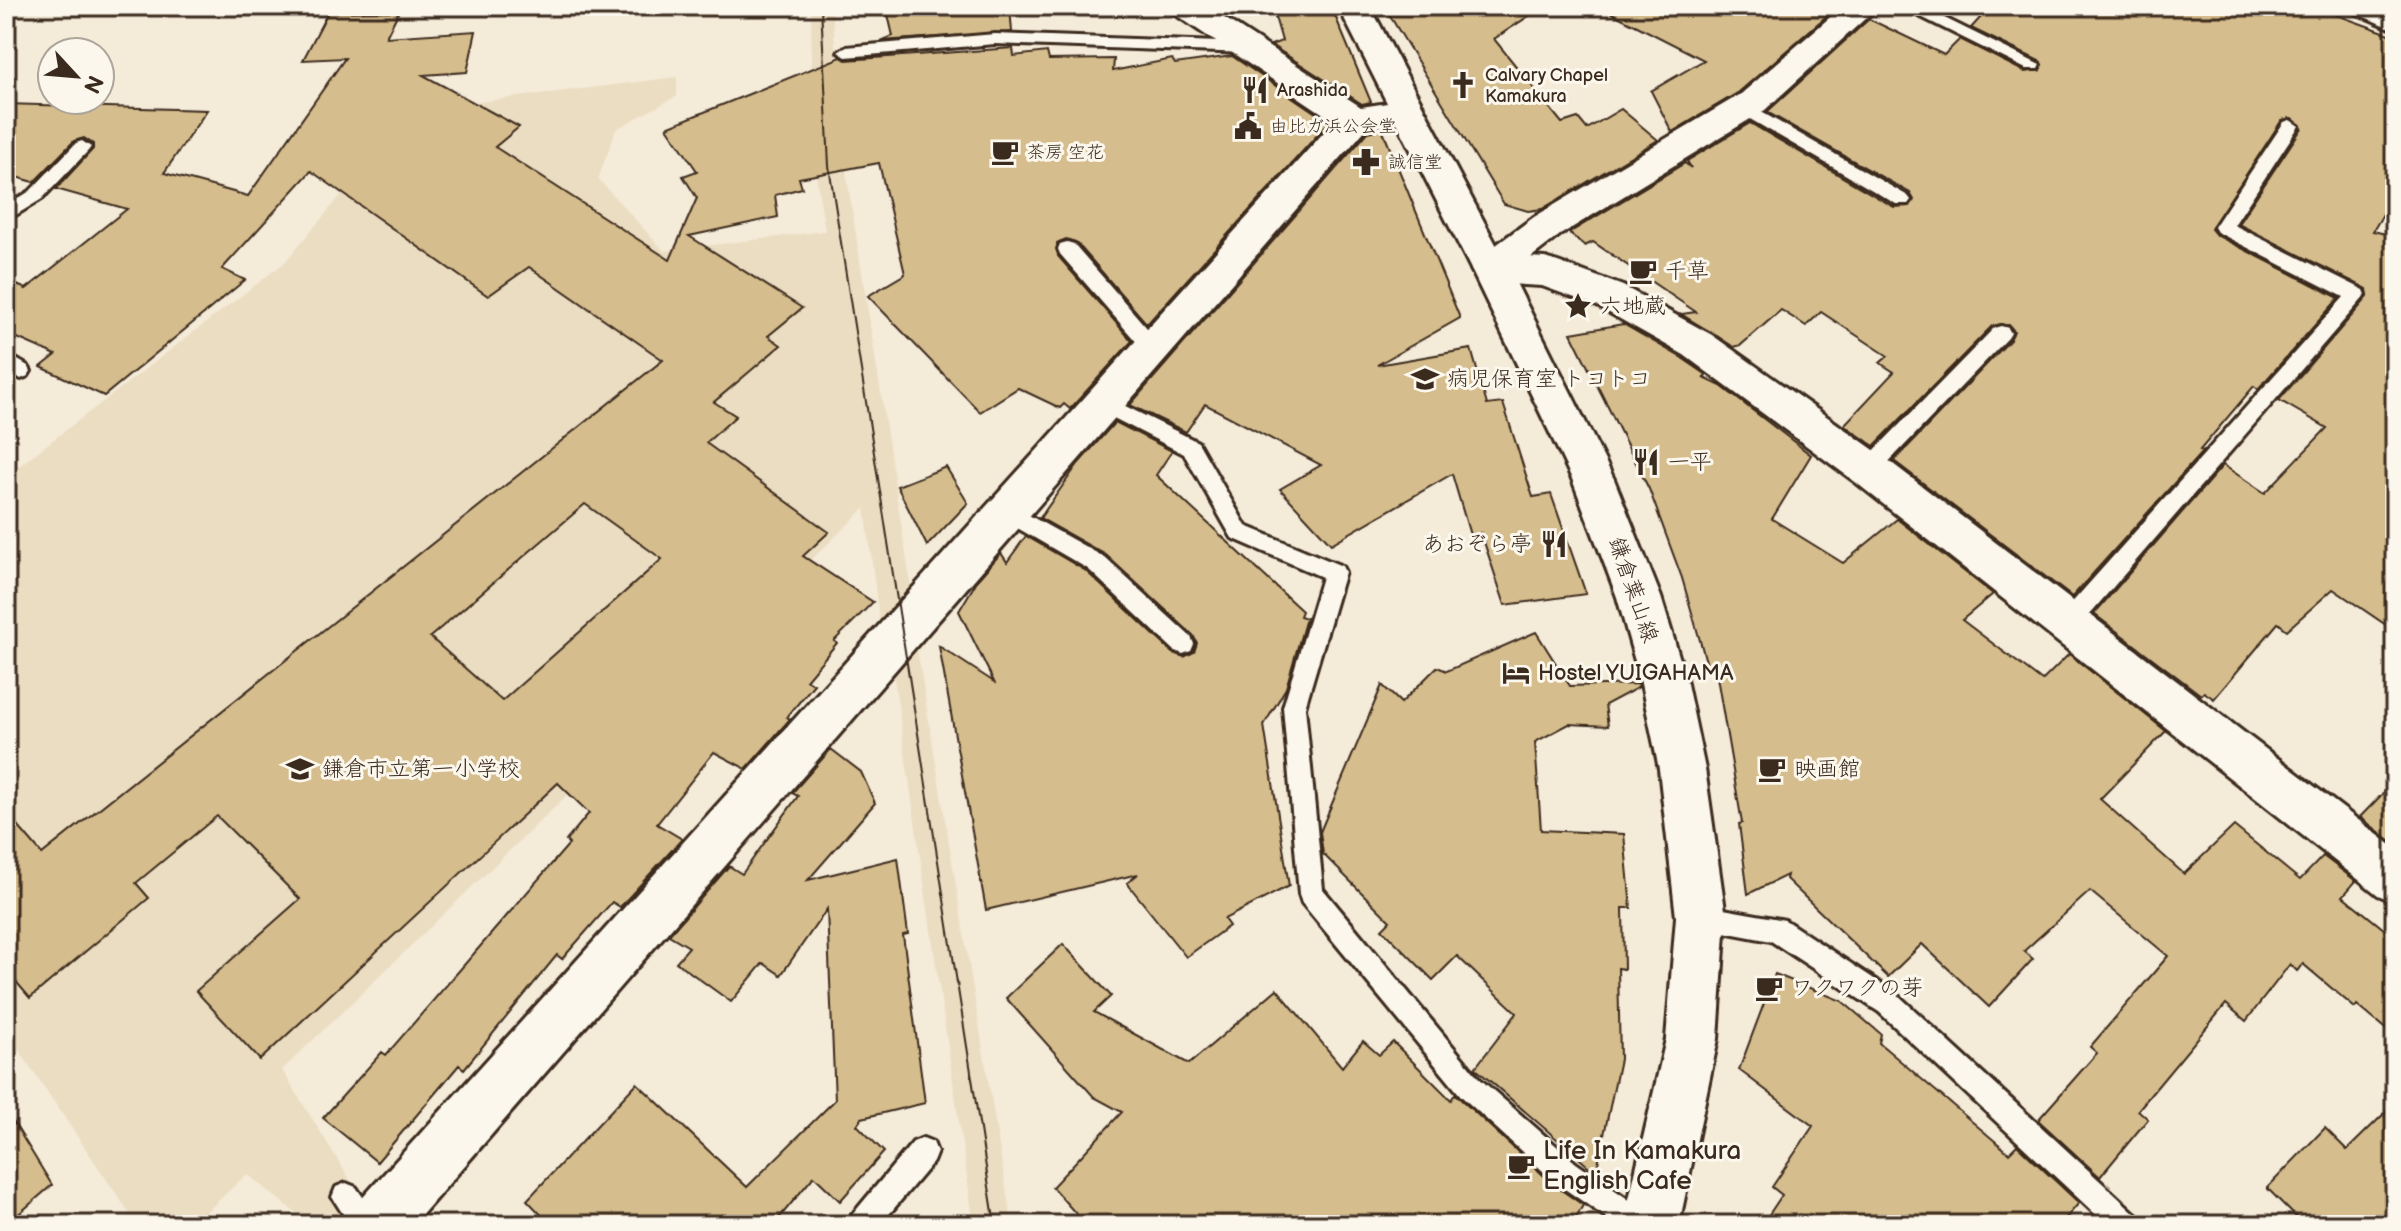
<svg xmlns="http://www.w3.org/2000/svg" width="2401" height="1231" viewBox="0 0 2401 1231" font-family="'Balsamiq Sans','Klee One',sans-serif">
	<rect width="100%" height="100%" fill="#f4ebd9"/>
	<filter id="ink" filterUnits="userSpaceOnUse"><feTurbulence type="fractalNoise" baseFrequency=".0125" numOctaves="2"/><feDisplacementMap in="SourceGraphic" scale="16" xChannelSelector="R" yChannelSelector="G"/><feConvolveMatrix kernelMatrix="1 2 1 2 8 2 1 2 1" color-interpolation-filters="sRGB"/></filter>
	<g filter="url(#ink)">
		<g fill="#ebddc2">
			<polygon points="811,6 832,6 843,152 911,587 880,626 865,508 282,1070 357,1191 335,1225 311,1225 247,1174 192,1225 117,1225 130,1214 6,1031 6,476 284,263 413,110 677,77 677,96 616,129 598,179 664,251 825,231 813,156"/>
			<polygon points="916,643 1012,1225 974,1225 893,671"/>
		</g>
		<g fill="#d6bd8d" stroke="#3b2a1e" stroke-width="2" fill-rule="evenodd">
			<polygon points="886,6 1010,6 1012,32 881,41 893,36"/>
			<polygon points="1331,6 1371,102 1362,104 1271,45 1282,41 1273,10"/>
			<polygon points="1384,6 1544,6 1494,39 1562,123 1578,118 1587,129 1621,109 1658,140 1542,209 1528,211 1504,204"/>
			<polygon points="1598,6 1838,6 1739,92 1672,132 1651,91 1704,60"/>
			<polygon points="1991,6 2312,6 2395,36 2395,194 2373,231 2395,236 2395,631 2333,589 2287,630 2278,623 2214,699 2204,692 2201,695 2094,614 2223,465 2265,493 2327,428 2279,400 2368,297 2367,289 2238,224 2302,128 2292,118 2282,120 2211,229 2216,235 2339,298 2258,389 2254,386 2200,450 2203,451 2072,597 1894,461 2010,340 2014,331 2009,325 1992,326 1874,446 1844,425 1894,372 1880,363 1888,356 1821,312 1806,326 1781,310 1741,345 1734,347 1681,314 1696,312 1593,242 1585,246 1569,233 1685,163 1691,168 1687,161 1750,123 1894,207 1910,206 1914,200 1910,193 1767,112 1869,19 1944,55 1960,39 2025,72 2041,70 2041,62 1971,28"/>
			<path d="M399 11 386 37 476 31 467 72 423 75 519 127 495 147 670 260 697 198 683 176 697 171 667 127 841 57 846 60 1013 48 1014 56 1047 52 1049 60 1114 59 1113 71 1172 59 1175 64 1232 56 1329 122 1147 324 1076 242 1066 239 1057 243 1058 256 1132 341 1070 409 1064 404 1060 408 1018 388 980 412 868 296 905 274 879 163 799 178 802 188 775 195 778 217 689 236 802 308 768 336 781 345 714 402 736 416 706 443 829 532 803 556 873 602 834 641 837 643 806 680 814 684 787 717 790 719 746 769 714 752 657 824 682 839 620 907 612 902 562 959 557 955 464 1069 459 1065 377 1162 323 1118 382 1052 386 1055 569 844 566 841 589 813 558 783 260 1060 196 991 300 899 217 816 136 883 149 898 30 998 6 970V812L42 854 663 360 529 267 488 296 311 171 222 269 245 280 104 396 41 367 56 355 6 333V280L26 289 127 209 56 189 93 149V144L84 138 74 141 34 182 6 174V104L207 110 164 173 248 196 345 58 303 60 328 12ZM585 504 662 559 502 701 430 637Z"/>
			<polygon points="1382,129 1460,318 1377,365 1471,349 1487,405 1503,403 1533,497 1551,494 1586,594 1505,605 1481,533 1470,535 1452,474 1331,544 1280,489 1321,465 1205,404 1186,432 1130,405 1368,132"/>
			<polygon points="1623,324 1682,358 1707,375 1704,378 1721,386 1811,455 1772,519 1843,563 1897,519 1993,594 1962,620 2042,681 2069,654 2166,731 2100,799 2184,874 2234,826 2300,880 2323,856 2356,881 2343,896 2395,938 2395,1037 2357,1005 2355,1008 2303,964 2297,971 2290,964 2246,1021 2226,1004 2138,1110 2148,1119 2100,1177 2038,1120 2097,1053 2090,1047 2168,956 2090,891 2024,951 2033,959 1989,1007 1922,944 1888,977 1786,879 1787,875 1748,894 1739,824 1742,823 1716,671 1709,672 1682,578 1649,489 1571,333"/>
			<polygon points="1115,422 1172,451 1156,475 1302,611 1300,616 1306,618 1286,688 1264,725 1289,886 1224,919 1229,926 1186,957 1127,883 1138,874 986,910 939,646 994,682 959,611 978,579 1001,553 1007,562 1026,536 1086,571 1173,653 1184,657 1194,652 1197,643 1193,635 1106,555 1040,518 1078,464"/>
			<polygon points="946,467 968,503 927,546 897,486"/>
			<polygon points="1536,632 1570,686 1638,684 1639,687 1605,705 1608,726 1569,724 1535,742 1541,830 1624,834 1631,908 1623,908 1624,969 1618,968 1620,1059 1596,1173 1475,1068 1517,1013 1457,956 1433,980 1382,929 1390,921 1323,854 1320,832 1382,685 1401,703 1437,667 1447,671"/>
			<polygon points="831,749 861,772 875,803 808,880 898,858 908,934 903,935 925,1103 862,1118 857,1125 884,1152 840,1201 814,1176 779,1218 786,1225 551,1225 527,1200 637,1083 747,1187 835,1100 827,909 781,975 763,963 731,1002 676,962 689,947 669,935 729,866 742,874 798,796 792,793"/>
			<polygon points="2395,781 2395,837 2391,841 2360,817"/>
			<polygon points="1063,944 1111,996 1094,1012 1189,1064 1277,989 1342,1067 1363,1041 1379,1055 1393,1042 1451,1100 1455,1094 1554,1185 1583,1205 1572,1225 1086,1225 1052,1187 1122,1112 1094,1097 1006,998"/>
			<polygon points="1775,974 1842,1001 1881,1034 1879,1043 2009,1153 2017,1145 2079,1203 2060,1225 1762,1225 1782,1195 1772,1187 1813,1126 1739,1070"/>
			<polygon points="2395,1103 2395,1225 2304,1225 2267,1188 2325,1128 2347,1150"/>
			<polygon points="6,1110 52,1185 6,1225"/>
		</g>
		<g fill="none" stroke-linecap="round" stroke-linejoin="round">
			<g stroke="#3b2a1e" stroke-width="6">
				<g id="service">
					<polygon points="1899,6 1920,6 2040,65 2038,69 2026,69"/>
					<polygon points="2339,6 2362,6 2395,19 2395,30"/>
					<polygon points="995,34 1248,43 1256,48 1248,53 995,44 846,57 838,52 846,47"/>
					<polygon points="1744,102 1908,196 1911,200 1908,204 1896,204 1738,112 1735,108"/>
					<polygon points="2290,120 2299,126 2234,225 2364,290 2366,295 2076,630 2068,633 2060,630 2057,623 2060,616 2344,297 2217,232 2214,227 2284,122"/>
					<polygon points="82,141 91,147 88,151 42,199 6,221 6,206 30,191 76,143"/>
					<polygon points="1067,242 1074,244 1160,343 1163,348 1160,353 1146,353 1060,254 1058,249 1060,244"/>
					<polygon points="2001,326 2008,328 2011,333 2008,338 1876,475 1869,477 1862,475 1859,469 1862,463 1994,328"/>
					<polygon points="6,353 28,366 31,371 28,376 21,379 6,370"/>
					<polygon points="1103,395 1198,442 1246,526 1342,566 1345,572 1305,707 1323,889 1479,1078 1576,1163 1651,1215 1655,1225 1617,1225 1556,1183 1461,1096 1302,903 1299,894 1283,707 1322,577 1232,538 1184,454 1096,409 1093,403 1096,397"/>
					<polygon points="1007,503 1104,557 1191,637 1194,644 1191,651 1183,654 1175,651 1088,569 1000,518 997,512 1000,506"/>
					<polygon points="1701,905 1785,920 1897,994 2137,1215 2141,1225 2107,1225 1879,1012 1771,941 1692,926 1689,917 1692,908"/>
					<polygon points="923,1138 933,1142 937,1152 933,1162 880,1225 848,1225 852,1215 913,1142"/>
					<polygon points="346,1183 356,1187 382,1225 350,1225 332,1197 336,1187"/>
				</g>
			</g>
			<g stroke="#3b2a1e" stroke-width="6">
				<g id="minor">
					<polygon points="1168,6 1206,6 1361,107 1407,100 1419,103 1424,111 1419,119 1366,129 413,1225 348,1225 356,1205 1334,121 1173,13"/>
					<polygon points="1843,6 1879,6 1765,110 1560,235 1503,279 1490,283 1477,279 1471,269 1477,259 1534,217 1741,94"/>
				</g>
			</g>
			<g stroke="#3b2a1e" stroke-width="6">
				<polygon id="tertiary" points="1490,255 1545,258 1558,262 1623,286 1712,335 1884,457 2395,848 2395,902 2378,895 1854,481 1684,355 1597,306 1542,286 1490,283 1477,279 1471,269 1477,259"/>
			</g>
			<g stroke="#3b2a1e" stroke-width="6">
				<polygon id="secondary" points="1338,6 1370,6 1509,269 1614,479 1661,597 1686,679 1705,769 1726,917 1718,1039 1679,1225 1623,1225 1666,1039 1676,917 1659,769 1640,679 1617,597 1572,479 1471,269"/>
			</g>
			<use href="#service" fill="#fbf7ec" fill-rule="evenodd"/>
			<use href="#minor" fill="#fbf7ec" fill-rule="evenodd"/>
			<use href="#tertiary" fill="#fbf7ec" fill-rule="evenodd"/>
			<use href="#secondary" fill="#fbf7ec" fill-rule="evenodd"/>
			<polyline stroke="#3b2a1e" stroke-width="2" points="821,6 829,166 995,1225"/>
		</g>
	</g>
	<defs>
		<g id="church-bare" transform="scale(2.16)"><path d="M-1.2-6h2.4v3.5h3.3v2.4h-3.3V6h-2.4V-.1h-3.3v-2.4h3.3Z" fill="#3b2a1e" stroke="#fbf7ec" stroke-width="2.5" paint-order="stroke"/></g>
		<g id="restaurant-bare" transform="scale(2.16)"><path d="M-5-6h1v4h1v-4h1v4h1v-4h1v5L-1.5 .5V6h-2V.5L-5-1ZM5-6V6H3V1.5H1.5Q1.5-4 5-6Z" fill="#3b2a1e" stroke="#fbf7ec" stroke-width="2.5" paint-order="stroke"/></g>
		<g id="civic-bare" transform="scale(2.16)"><path d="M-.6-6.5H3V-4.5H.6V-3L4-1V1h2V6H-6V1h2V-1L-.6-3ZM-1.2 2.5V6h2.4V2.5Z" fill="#3b2a1e" stroke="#fbf7ec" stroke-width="2.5" paint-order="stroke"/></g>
		<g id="cafe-bare" transform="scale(2.16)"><path d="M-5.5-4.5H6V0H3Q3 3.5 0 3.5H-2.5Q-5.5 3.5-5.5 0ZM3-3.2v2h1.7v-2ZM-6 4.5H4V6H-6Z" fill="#3b2a1e" stroke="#fbf7ec" stroke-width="2.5" paint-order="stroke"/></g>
		<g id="pharmacy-bare" transform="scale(2.16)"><path d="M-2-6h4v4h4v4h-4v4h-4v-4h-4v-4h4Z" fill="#3b2a1e" stroke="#fbf7ec" stroke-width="2.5" paint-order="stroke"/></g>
		<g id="sight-bare" transform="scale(2.16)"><path d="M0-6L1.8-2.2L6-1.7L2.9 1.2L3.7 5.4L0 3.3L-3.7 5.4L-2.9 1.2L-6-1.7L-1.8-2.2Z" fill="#3b2a1e" stroke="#fbf7ec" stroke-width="2.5" paint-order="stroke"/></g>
		<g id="school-bare" transform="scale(2.16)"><path d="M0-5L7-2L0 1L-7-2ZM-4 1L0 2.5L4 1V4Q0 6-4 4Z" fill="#3b2a1e" stroke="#fbf7ec" stroke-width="2.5" paint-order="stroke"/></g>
		<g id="hotel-bare" transform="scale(2.16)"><path d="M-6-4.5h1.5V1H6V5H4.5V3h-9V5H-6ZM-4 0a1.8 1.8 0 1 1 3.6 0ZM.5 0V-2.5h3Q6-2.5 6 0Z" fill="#3b2a1e" stroke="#fbf7ec" stroke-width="2.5" paint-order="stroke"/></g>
	</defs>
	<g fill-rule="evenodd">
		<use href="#church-bare" x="1463" y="85"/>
		<use href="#restaurant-bare" x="1255" y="90"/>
		<use href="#civic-bare" x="1248" y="126"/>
		<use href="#cafe-bare" x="1005" y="152"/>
		<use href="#pharmacy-bare" x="1366" y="162"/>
		<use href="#cafe-bare" x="1643" y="271"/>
		<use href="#sight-bare" x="1578" y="306"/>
		<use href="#school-bare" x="1425" y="379"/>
		<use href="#restaurant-bare" x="1646" y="462"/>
		<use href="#restaurant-bare" x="1554" y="544"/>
		<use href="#hotel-bare" x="1516" y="673"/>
		<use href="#school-bare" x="300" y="769"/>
		<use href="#cafe-bare" x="1772" y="769"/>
		<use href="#cafe-bare" x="1769" y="988"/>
		<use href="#cafe-bare" x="1521" y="1166"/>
	</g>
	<g text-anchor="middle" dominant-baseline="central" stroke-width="6" stroke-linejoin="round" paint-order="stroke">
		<g font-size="18" fill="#3b2a1e" stroke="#fbf7ec" text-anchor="start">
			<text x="1485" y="75">Calvary Chapel<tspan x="1485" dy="21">Kamakura</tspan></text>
			<text x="1277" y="90">Arashida</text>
			<text x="1270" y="126">由比ガ浜公会堂</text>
			<text x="1027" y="152">茶房 空花</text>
			<text x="1388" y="162">誠信堂</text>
		</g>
		<g font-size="22" fill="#3b2a1e" stroke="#fbf7ec" text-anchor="start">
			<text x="1665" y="271">千草</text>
			<text x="1600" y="306">六地蔵</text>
			<text x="1447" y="379">病児保育室 トコトコ</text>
			<text x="1668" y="462">一平</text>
			<text x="1532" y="544" text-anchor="end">あおぞら亭</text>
			<text x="1538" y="673">Hostel YUIGAHAMA</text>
			<text x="322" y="769">鎌倉市立第一小学校</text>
			<text x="1794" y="769">映画館</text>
			<text x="1791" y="988">ワクワクの芽</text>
		</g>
		<g font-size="22" fill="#3b2a1e" stroke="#fbf7ec">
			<text transform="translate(1633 590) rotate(71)">鎌倉葉山線</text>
		</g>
		<g font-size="26" fill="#3b2a1e" stroke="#fbf7ec" text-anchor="start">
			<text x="1543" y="1151">Life In Kamakura<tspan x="1543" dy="30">English Cafe</tspan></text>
		</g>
	</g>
	<rect width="2401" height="1231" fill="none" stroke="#fbf7ec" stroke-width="32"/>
	<rect x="16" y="16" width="2369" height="1199" fill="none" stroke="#3b2a1e" stroke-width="3" filter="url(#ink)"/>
	<g transform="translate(76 76) rotate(116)"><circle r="38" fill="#fbf7ec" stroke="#aea59a" stroke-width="2"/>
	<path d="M0-6L14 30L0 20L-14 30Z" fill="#3b2a1e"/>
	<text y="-12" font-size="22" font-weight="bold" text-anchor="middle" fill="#3b2a1e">N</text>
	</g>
</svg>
